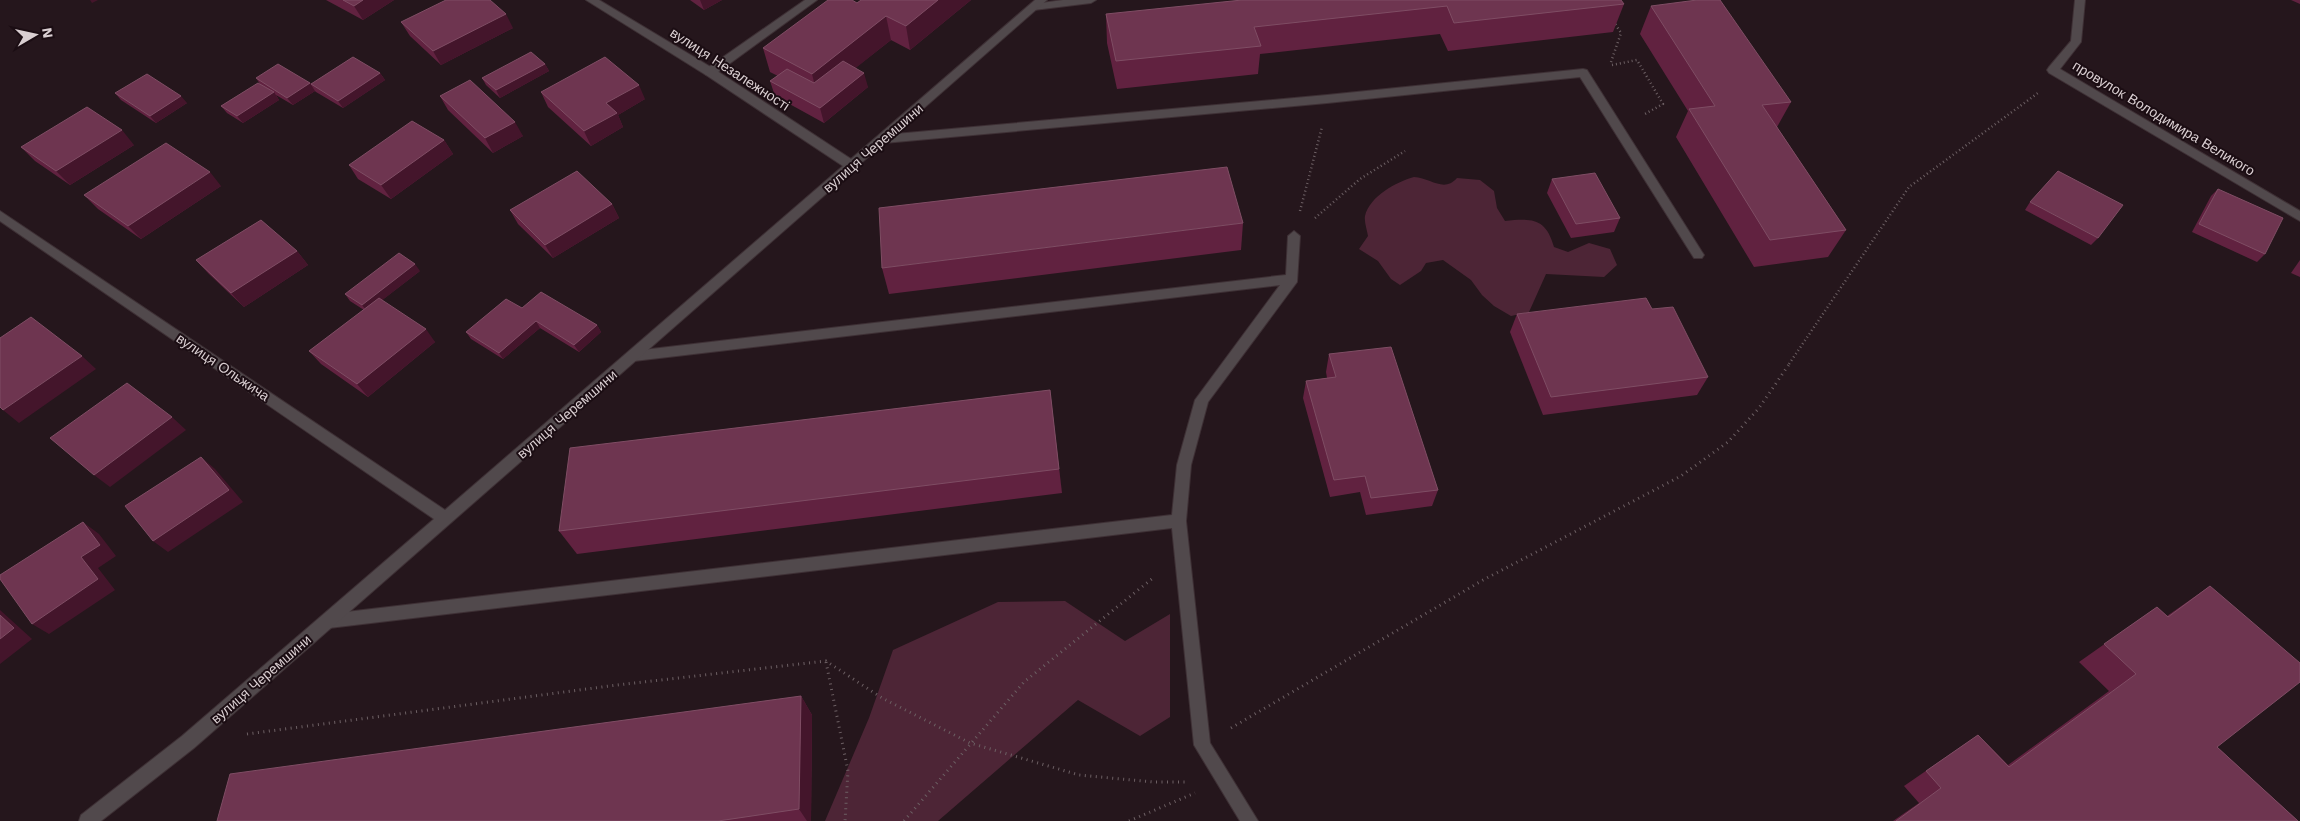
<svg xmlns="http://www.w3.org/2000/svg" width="2300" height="821" viewBox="0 0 2300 821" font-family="'Work Sans',sans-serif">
	<rect width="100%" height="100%" fill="#25161c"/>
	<g fill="#4d2536">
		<path d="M1414 177C1431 178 1444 193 1457 178L1480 180 1494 191 1497 208 1505 221C1532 218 1546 218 1554 247L1568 252 1589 243 1610 249 1617 265 1604 277 1546 274 1529 312 1511 316 1494 306 1482 295 1471 280 1443 260 1426 263 1421 271 1400 285 1391 279 1378 261 1359 249 1368 236C1367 230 1364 222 1365 216 1370 196 1396 182 1414 177Z"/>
		<polygon points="1065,601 1125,641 1170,614 1170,717 1140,736 1078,700 938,821 825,821 869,718 893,650 998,602"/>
	</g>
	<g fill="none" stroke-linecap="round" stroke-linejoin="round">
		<g stroke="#3e3035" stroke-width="2">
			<g id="service">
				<polygon points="805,0 817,0 714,75 706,75 704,72 706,69"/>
				<polygon points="1063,0 1096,0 1091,3 1034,10 1029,7 1034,4"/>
				<polygon points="2075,0 2085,0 2081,42 2060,69 2300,211 2300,221 2049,73 2047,70 2049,67 2071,41"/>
				<polygon points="1583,69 1587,70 1702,252 1704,255 1702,258 1694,258 1580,77 1327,103 884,143 878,139 884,135 1327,95"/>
				<polygon points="1294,231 1300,236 1297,282 1208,402 1191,465 1186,521 1210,743 1258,821 1240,821 1194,745 1172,528 329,628 324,626 321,621 324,616 329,614 1172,515 1177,465 1195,400 1280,285 634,361 629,360 627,356 629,352 634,351 1286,275 1288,236"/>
			</g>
		</g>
		<g stroke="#3e3035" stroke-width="2">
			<polygon id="minor" points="586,0 599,0 714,69 851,159 1035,0 1047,0 194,748 101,821 79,821 81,815 182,736 434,519 0,221 0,211 445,510 843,166 706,75"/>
		</g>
		<g stroke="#6d6064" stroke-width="2.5" stroke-dasharray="1 3" stroke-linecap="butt">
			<polyline points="1611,62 1621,33 1614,22"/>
			<polyline points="1612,65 1637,60 1663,104 1643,115"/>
			<polyline points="1300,211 1322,127"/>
			<polyline points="1315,218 1360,179 1405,151"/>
			<polyline points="1789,364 1909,187 2038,93"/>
		</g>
		<g stroke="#6d6064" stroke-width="3" stroke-dasharray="1 4.5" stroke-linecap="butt">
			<polyline points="826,662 848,771 845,821"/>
			<polyline points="1231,728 1483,580 1681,476 1728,442 1759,408 1790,363"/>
			<polyline points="247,734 617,685 826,661 882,698 970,743 1079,775 1153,782 1189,782"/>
			<polyline points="904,821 1024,682 1153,578"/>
			<polyline points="1129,821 1195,793"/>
		</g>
		<use href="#service" fill="#51494c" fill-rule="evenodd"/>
		<use href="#minor" fill="#51494c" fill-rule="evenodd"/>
	</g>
	<g fill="#612240">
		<polygon points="326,0 394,0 363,20"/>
		<polygon points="690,0 722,0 704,10"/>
		<polygon points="861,0 971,0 910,50 891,40 855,68 868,87 824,123 775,96 770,81 778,76 770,72 763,48 857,3"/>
		<polygon points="1621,0 1624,4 1613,32 1448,51 1440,34 1260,54 1258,74 1117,89 1107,43 1106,14"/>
		<polygon points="2291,0 2300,0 2300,4"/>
		<polygon points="1651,6 1791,102 1777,127 1846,230 1828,257 1754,267 1676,137 1688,111 1640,34"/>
		<polygon points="401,22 513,28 441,65 410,36"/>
		<polygon points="545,64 549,71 500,98 486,85 482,78"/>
		<polygon points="380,73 385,80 343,108 316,92 315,91 293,105 276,95 279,100 243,123 227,113 221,106 260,84 256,78 310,83 311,84"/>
		<polygon points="541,92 645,99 618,115 623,127 591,146 548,107"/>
		<polygon points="115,93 187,103 156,123 121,100"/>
		<polygon points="440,96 523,136 493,153 448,110"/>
		<polygon points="444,140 453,154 391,199 358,179 349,165"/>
		<polygon points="134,145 70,185 35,161 21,147"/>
		<polygon points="1552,179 1620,218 1614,232 1571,238 1547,193"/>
		<polygon points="221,186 141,239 98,209 84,195"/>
		<polygon points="2218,189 2265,254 2257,262 2192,232 2211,196"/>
		<polygon points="2030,202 2098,238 2091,245 2025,210"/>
		<polygon points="612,204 619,218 553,258 518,224 510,210"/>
		<polygon points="1243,223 1241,250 889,294 882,268"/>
		<polygon points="297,251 308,265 244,307 209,274 196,260"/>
		<polygon points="2300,260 2300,277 2291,273"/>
		<polygon points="420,271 382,300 435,342 368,397 321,364 309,351 364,310 350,301 345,294"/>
		<polygon points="522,308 597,325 601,332 579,352 540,328 503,359 471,339 466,332"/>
		<polygon points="1652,309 1708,377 1697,395 1543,415 1510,332 1517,314"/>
		<polygon points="1329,354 1438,490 1432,506 1366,515 1360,492 1330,497 1303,398 1306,381 1327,378 1326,372"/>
		<polygon points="1050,390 1062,493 577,554 559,531"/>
		<polygon points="2210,586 2217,747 2298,821 1893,821 1919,803 1904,786 1978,735 2008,765 2109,691 2079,662 2157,607 2167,616"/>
		<polygon points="801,696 812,715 811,821 217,821"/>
	</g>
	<g fill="#44152b">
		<polygon points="90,0 98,0 92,3"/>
		<polygon points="363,0 394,0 363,20 354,6"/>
		<polygon points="700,0 722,0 704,10"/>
		<polygon points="938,0 971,0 910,50 906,26"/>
		<polygon points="506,14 513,28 441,65 433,51"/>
		<polygon points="886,16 891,40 818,98 812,74"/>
		<polygon points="545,64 549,71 500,98 496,90"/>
		<polygon points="380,73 385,80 343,108 338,101"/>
		<polygon points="864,73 868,87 824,123 820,108"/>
		<polygon points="310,83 315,91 293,105 287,98"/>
		<polygon points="639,85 645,99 618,115 623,127 591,146 584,131 606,103"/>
		<polygon points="274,92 279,100 243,123 237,116"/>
		<polygon points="181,96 187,103 156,123 150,116"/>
		<polygon points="515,122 523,136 493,153 485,138"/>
		<polygon points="122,130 134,145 70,185 56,171"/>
		<polygon points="444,140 453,154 391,199 381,185"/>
		<polygon points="210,172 221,186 141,239 128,226"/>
		<polygon points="612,204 619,218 553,258 545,245"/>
		<polygon points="297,251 308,265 244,307 231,293"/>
		<polygon points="415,264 420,271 367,312 362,305"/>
		<polygon points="536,321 540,328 503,359 499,353"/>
		<polygon points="597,325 601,332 579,352 574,345"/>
		<polygon points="426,329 435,342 368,397 357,384"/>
		<polygon points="82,356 96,369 19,423 3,410"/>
		<polygon points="172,417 186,430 110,487 94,475"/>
		<polygon points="201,457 215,469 243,502 168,552 153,541"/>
		<polygon points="83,522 99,534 116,556 98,568 115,590 49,634 32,624 81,557"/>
		<polygon points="0,610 32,639 0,664"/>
		<polygon points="801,696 812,715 811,821 807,821 799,809"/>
	</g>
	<g fill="#6e3550" stroke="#7f4d64">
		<polygon points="343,0 363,0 354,6"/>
		<polygon points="446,0 490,0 506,14 433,51 401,22"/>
		<polygon points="828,0 852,0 857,3 861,0 938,0 906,26 886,16 812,74 763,48"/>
		<polygon points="1242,0 1621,0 1624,4 1454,23 1447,6 1254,27 1261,46 1116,61 1106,14"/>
		<polygon points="1697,0 1720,0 1791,102 1762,105 1846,230 1770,240 1689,109 1715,106 1651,6"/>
		<polygon points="531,52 545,64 496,90 482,78"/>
		<polygon points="353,57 380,73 338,101 311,84"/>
		<polygon points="605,57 639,85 606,103 617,113 584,131 541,92"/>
		<polygon points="843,61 864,73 820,108 770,81 787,69 814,83"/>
		<polygon points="278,64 310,83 287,98 256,78"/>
		<polygon points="147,74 181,96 150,116 115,93"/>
		<polygon points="470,80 515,122 485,138 440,96"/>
		<polygon points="258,83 274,92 237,116 221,106"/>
		<polygon points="87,107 122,130 56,171 21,147"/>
		<polygon points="412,121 444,140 381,185 349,165"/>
		<polygon points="166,143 210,172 128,226 84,195"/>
		<polygon points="1227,167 1243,223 882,268 879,208"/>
		<polygon points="577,171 612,204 545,245 510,210"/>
		<polygon points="2058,171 2123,205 2098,238 2030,202"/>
		<polygon points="1595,173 1620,218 1576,224 1552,179"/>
		<polygon points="2218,189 2283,218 2265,254 2199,224"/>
		<polygon points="261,220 297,251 231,293 196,260"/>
		<polygon points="399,253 415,264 362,305 345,294"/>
		<polygon points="541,292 597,325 574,345 536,321 499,353 466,332 506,299 522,308"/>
		<polygon points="379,298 426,329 357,384 309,351"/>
		<polygon points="1646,298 1652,309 1673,307 1708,377 1551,397 1517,314"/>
		<polygon points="31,317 82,356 3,410 0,407 0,338"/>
		<polygon points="1391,347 1438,490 1371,498 1365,476 1334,480 1306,381 1336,377 1329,354"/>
		<polygon points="127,383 172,417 94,475 50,438"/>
		<polygon points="1050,390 1059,469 559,531 570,448"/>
		<polygon points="201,457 229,490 153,541 125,506"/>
		<polygon points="83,522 100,545 81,557 98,579 32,624 0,579 0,575"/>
		<polygon points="2210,586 2300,663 2300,682 2217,747 2298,821 1896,821 1941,788 1926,771 1978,735 2009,767 2136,674 2104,644 2157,607 2168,617"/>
		<polygon points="0,615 14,628 0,639"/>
		<polygon points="801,696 799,809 718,821 217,821 230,774"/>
	</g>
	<g text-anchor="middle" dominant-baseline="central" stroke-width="4" stroke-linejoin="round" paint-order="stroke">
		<g font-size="14" fill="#dacfd2" stroke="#1b0d13">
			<text transform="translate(730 69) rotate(33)">вулиця Незалежності</text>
			<text transform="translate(2164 118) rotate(31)">провулок Володимира Великого</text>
			<text transform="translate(873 148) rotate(-41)">вулиця Черемшини</text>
			<text transform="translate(223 367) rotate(34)">вулиця Ольжича</text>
			<text transform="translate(567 414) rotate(-41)">вулиця Черемшини</text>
			<text transform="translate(261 679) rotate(-41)">вулиця Черемшини</text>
		</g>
	</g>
	<g transform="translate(35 35) rotate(81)" stroke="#1b0d13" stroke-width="4" paint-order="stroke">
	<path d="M0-4L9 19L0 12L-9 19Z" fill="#dacfd2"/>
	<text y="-8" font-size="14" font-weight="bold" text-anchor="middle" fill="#dacfd2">N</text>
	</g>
</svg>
